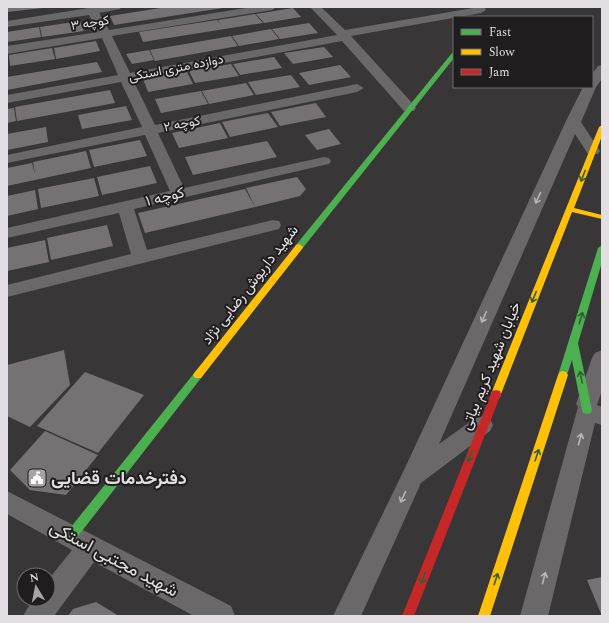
<svg xmlns="http://www.w3.org/2000/svg" width="609" height="623" viewBox="0 0 609 623" font-family="Spectral,Vazirmatn,serif">
	<rect width="100%" height="100%" fill="#393638"/>
	<g fill="#767274">
		<polygon points="7,7 43,7 43,8 7,12"/>
		<polygon points="167,7 223,8 114,25 110,16"/>
		<polygon points="293,8 301,17 264,23 256,14"/>
		<polygon points="255,14 263,23 143,42 139,32 217,20 221,25 218,20"/>
		<polygon points="80,21 84,31 42,37 40,27"/>
		<polygon points="309,23 318,33 280,39 272,29"/>
		<polygon points="39,27 41,37 7,42 7,32"/>
		<polygon points="271,29 279,39 239,46 232,36"/>
		<polygon points="231,36 238,46 155,61 150,50 191,43 193,47 191,43"/>
		<polygon points="96,41 100,51 56,59 54,48"/>
		<polygon points="324,47 333,57 293,64 284,53"/>
		<polygon points="52,48 55,59 10,66 9,55"/>
		<polygon points="149,50 154,60 132,64 126,54"/>
		<polygon points="274,57 282,68 240,75 233,64"/>
		<polygon points="97,62 102,72 7,90 7,77"/>
		<polygon points="231,64 239,76 195,83 189,71"/>
		<polygon points="340,65 351,77 309,85 299,73"/>
		<polygon points="187,72 193,84 148,92 143,79"/>
		<polygon points="291,75 300,87 256,95 248,82"/>
		<polygon points="246,83 254,95 209,104 202,91"/>
		<polygon points="110,90 115,103 17,121 15,107"/>
		<polygon points="201,91 208,104 161,113 155,99"/>
		<polygon points="316,103 326,117 280,126 271,112"/>
		<polygon points="126,106 132,120 82,129 78,115"/>
		<polygon points="14,108 16,121 7,123 7,109"/>
		<polygon points="268,113 278,127 230,137 222,122"/>
		<polygon points="220,123 228,138 179,148 172,133"/>
		<polygon points="46,127 48,142 7,150 7,134"/>
		<polygon points="329,129 341,144 317,150 305,135"/>
		<polygon points="140,140 147,156 94,167 89,150"/>
		<polygon points="267,141 277,157 193,175 185,157"/>
		<polygon points="86,151 91,168 7,186 7,168 32,163 35,174 33,162"/>
		<polygon points="150,166 157,183 102,195 97,177"/>
		<polygon points="297,177 306,189 300,196 255,207 246,188"/>
		<polygon points="94,178 99,196 41,208 38,189"/>
		<polygon points="245,189 255,207 145,233 138,213"/>
		<polygon points="35,190 38,209 7,216 7,196"/>
		<polygon points="107,225 113,246 51,260 47,238"/>
		<polygon points="45,240 49,262 7,271 7,248"/>
		<polygon points="64,350 70,385 30,427 7,416 7,365"/>
		<polygon points="85,372 144,395 98,453 37,426"/>
		<polygon points="45,431 98,455 66,495 30,490 10,470"/>
		<polygon points="602,577 602,616 587,580"/>
		<polygon points="96,602 119,616 68,616 73,609"/>
	</g>
	<g fill="none" stroke-linecap="round" stroke-linejoin="round">
		<g fill="#6a6869" fill-rule="evenodd">
			<polygon points="95,7 121,7 120,9 99,13 109,30 252,7 277,7 272,10 112,36 130,73 337,35 310,7 321,7 345,30 479,7 485,8 486,10 481,13 351,36 414,105 416,108 414,111 404,111 342,41 133,80 155,125 357,84 364,88 357,92 158,133 184,188 324,157 329,158 331,161 329,164 324,165 134,209 147,250 273,220 279,221 281,225 279,229 7,297 7,285 131,254 119,213 7,238 7,228 170,191 145,135 7,163 7,155 142,127 121,82 7,103 7,95 118,75 102,38 7,54 7,46 98,32 89,15 7,27 7,21"/>
			<polygon points="602,65 602,79 596,87 581,122 600,151 598,154 588,154 575,134 439,444 474,419 482,416 490,419 493,425 490,431 421,483 361,616 333,616 404,470 566,121 583,87 592,87 592,74 598,66"/>
			<polygon points="602,350 602,390 597,405 602,407 602,425 595,423 548,616 520,616 578,407 576,404 592,358 595,353"/>
			<polygon points="7,491 231,606 235,616 194,616 94,562 54,616 23,616 33,599 48,599 48,580 72,550 7,514"/>
		</g>
		<g fill="#4caf50" fill-rule="evenodd">
			<polygon points="454,52 454,58 302,249 296,249 295,247 296,245 452,53"/>
			<polygon points="602,245 602,262 578,343 592,410 591,413 587,414 583,413 582,410 572,360 566,378 560,378 558,375 598,248"/>
			<polygon points="198,371 201,372 203,375 201,378 75,540 71,542 67,540 65,536 67,532 195,372"/>
		</g>
		<g fill="#ffc107" fill-rule="evenodd">
			<polygon points="602,125 602,136 574,208 602,215 602,219 572,212 501,394 500,397 496,398 492,397 491,394 599,127"/>
			<polygon points="299,244 303,247 302,249 201,378 195,378 193,375 195,372 296,245"/>
			<polygon points="563,371 566,372 568,375 490,616 478,616 558,375 560,372"/>
		</g>
		<polygon fill="#c62828" fill-rule="evenodd" points="496,390 500,391 501,394 414,616 402,616 491,394 492,391"/>
	</g>
	<defs><path id="oneway-shaft" d="M-6 0H5M1.5-3L5.5 0L1.5 3" fill="none" stroke-width="1.6" stroke-linecap="round" stroke-linejoin="round"/></defs>
	<g stroke="#345f35">
		<use href="#oneway-shaft" transform="translate(583 176) rotate(112)"/>
		<use href="#oneway-shaft" transform="translate(534 297) rotate(112)"/>
		<use href="#oneway-shaft" transform="translate(581 318) rotate(-73)"/>
		<use href="#oneway-shaft" transform="translate(581 377) rotate(-102)"/>
		<use href="#oneway-shaft" transform="translate(537 455) rotate(-72)"/>
		<use href="#oneway-shaft" transform="translate(470 456) rotate(111)"/>
		<use href="#oneway-shaft" transform="translate(423 578) rotate(111)"/>
		<use href="#oneway-shaft" transform="translate(496 579) rotate(-72)"/>
	</g>
	<g stroke="#b8b5b7">
		<use href="#oneway-shaft" transform="translate(538 198) rotate(115)"/>
		<use href="#oneway-shaft" transform="translate(484 317) rotate(114)"/>
		<use href="#oneway-shaft" transform="translate(580 439) rotate(-75)"/>
		<use href="#oneway-shaft" transform="translate(403 497) rotate(115)"/>
		<use href="#oneway-shaft" transform="translate(544 578) rotate(-75)"/>
	</g>
	<defs>
		<g id="civic-square" transform="scale(1)"><rect x="-9" y="-9" width="18" height="18" rx="4" fill="#a7a3a6" stroke="#201d1f"/><path d="M-.6-6.5H3V-4.5H.6V-3L4-1V1h2V6H-6V1h2V-1L-.6-3ZM-1.2 2.5V6h2.4V2.5Z" fill="#fff"/></g>
	</defs>
	<g fill-rule="evenodd">
		<use href="#civic-square" x="37" y="478"/>
	</g>
	<g text-anchor="middle" dominant-baseline="central" stroke-width="4" stroke-linejoin="round" paint-order="stroke">
		<g font-size="13" fill="#e2dee1" stroke="#201d1f">
			<text transform="translate(90 23) rotate(-9)">کوچه ۳</text>
			<text transform="translate(176 68) rotate(-11)">دوازده متری استکی</text>
			<text transform="translate(182 124) rotate(-11)">کوچه ۲</text>
		</g>
		<g font-size="15" fill="#e2dee1" stroke="#201d1f">
			<text transform="translate(165 197) rotate(-14)">کوچه ۱</text>
			<text transform="translate(250 285) rotate(-52)">شهید داریوش رضایی نژاد</text>
			<text transform="translate(491 366) rotate(-68)">خیابان شهید کریم بیاتی</text>
		</g>
		<g font-size="18" font-weight="bold" fill="#e2dee1" stroke="#201d1f" text-anchor="start">
			<text x="51" y="478">دفترخدمات قضایی</text>
		</g>
		<g font-size="18" fill="#e2dee1" stroke="#201d1f">
			<text transform="translate(114 559) rotate(28)">شهید مجتبی استکی</text>
		</g>
	</g>
	<rect width="609" height="623" fill="none" stroke="#e2dee1" stroke-width="16"/>
	<rect x="453" y="16" width="140" height="72" fill="#201d1f" stroke="#6e6a6d"/>
	<rect x="461" y="29" width="20" height="6" fill="#4caf50" stroke="#6e6a6d"/>
	<text x="489" y="36" font-size="12" fill="#e2dee1">Fast</text>
	<rect x="461" y="49" width="20" height="6" fill="#ffc107" stroke="#6e6a6d"/>
	<text x="489" y="56" font-size="12" fill="#e2dee1">Slow</text>
	<rect x="461" y="69" width="20" height="6" fill="#c62828" stroke="#6e6a6d"/>
	<text x="489" y="76" font-size="12" fill="#e2dee1">Jam</text>
	<g transform="translate(36 587) rotate(350)"><circle r="19" fill="#201d1f" stroke="#6e6a6d"/>
	<path d="M0-3L7 15L0 10L-7 15Z" fill="#a7a3a6"/>
	<text y="-6" font-size="11" font-weight="bold" text-anchor="middle" fill="#e2dee1">N</text>
	</g>
</svg>
